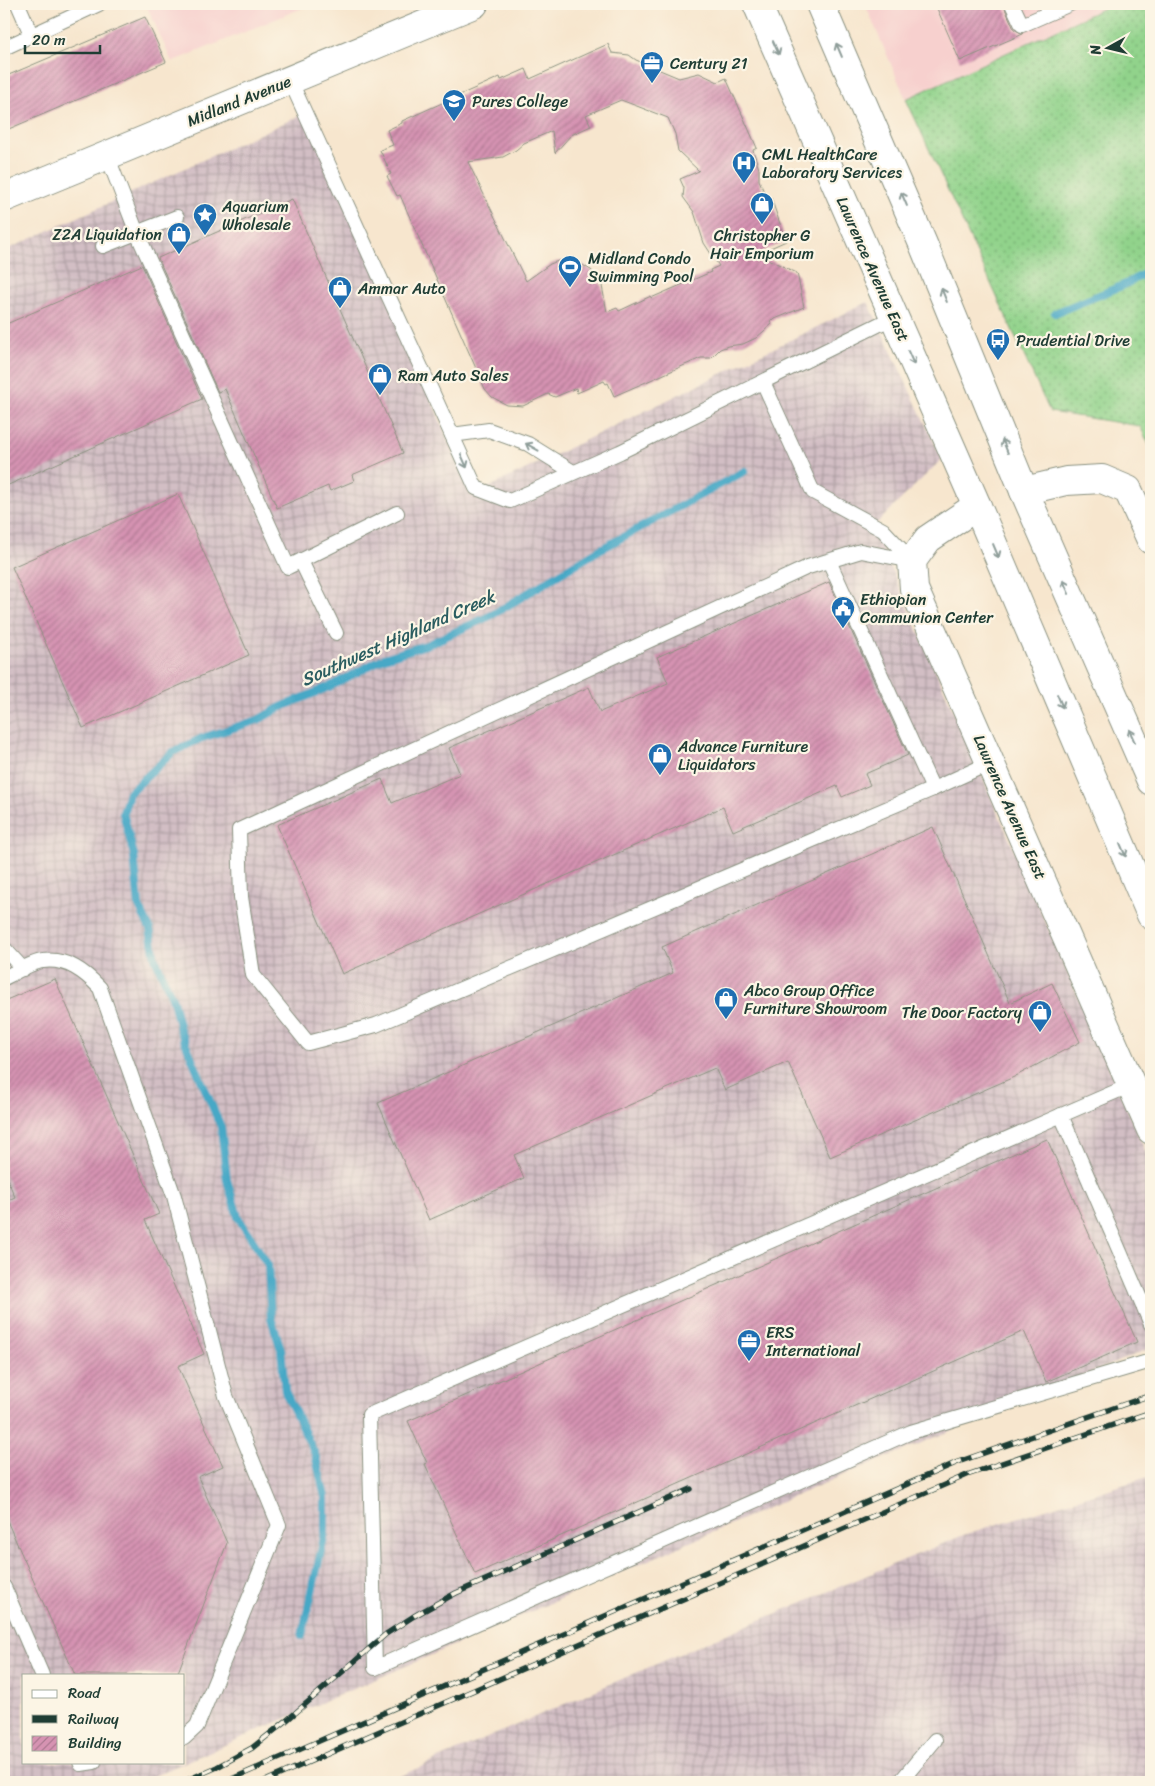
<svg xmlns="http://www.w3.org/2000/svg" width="1155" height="1786" viewBox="0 0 1155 1786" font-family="Sriracha,sans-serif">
	<defs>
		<pattern id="industrial-grid" width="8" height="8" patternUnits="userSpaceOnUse" patternTransform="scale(1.25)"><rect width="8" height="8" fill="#d2bec4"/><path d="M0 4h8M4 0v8" fill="none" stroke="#aa9ca0"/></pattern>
		<pattern id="grass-dots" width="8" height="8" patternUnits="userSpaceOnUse" patternTransform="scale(1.25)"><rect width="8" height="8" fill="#91d38b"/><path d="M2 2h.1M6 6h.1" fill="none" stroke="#76ac72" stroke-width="1.8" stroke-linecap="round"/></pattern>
		<pattern id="building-hatch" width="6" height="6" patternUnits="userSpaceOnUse" patternTransform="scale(1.25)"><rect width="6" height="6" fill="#d693b2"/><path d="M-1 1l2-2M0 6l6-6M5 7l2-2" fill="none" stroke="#ad7992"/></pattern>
	</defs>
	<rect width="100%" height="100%" fill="#fcf5e5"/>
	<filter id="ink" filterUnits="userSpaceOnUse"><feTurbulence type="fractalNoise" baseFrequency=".02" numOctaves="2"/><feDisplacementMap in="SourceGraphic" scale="10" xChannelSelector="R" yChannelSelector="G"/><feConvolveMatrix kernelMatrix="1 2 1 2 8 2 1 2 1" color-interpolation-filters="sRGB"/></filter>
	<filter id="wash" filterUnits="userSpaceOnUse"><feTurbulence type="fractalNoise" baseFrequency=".0096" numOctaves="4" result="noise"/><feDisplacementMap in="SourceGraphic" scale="20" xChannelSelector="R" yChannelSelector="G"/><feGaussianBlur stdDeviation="1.12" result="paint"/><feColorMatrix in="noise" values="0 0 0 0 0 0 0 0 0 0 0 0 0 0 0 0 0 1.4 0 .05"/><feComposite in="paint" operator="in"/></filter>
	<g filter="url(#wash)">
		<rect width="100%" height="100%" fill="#f7e6ce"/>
		<g fill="#f7d0ce">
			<polygon points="146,4 312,4 172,62"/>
			<polygon points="865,4 1113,4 906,99"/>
		</g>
		<g fill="url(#industrial-grid)" fill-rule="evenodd">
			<path d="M312 110 471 496 868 302 942 459 873 527 1151 1164V1348L841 1476 140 1782H4V251ZM24 1675H184V1762H24Z"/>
			<polygon points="1151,1476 1151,1782 386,1782 693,1648 966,1534"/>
		</g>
		<polygon fill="url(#grass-dots)" stroke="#588860" points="1113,4 1151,4 1151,449 1140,426 1050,412 906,99"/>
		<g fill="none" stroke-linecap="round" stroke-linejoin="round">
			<g stroke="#47a8c6" stroke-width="8">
				<polyline points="1055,313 1124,285 1151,270"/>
				<polyline points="302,1636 325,1533 325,1497 315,1454 285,1391 281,1349 271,1318 268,1265 238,1217 227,1180 221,1127 180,1030 173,1000 155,958 150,929 139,906 134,855 123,813 129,793 173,752 202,738 258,720 279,708 331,686 384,658 429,644 492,615 599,550 745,471"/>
			</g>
		</g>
		<g id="blocks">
			<g fill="url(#building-hatch)" fill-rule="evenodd">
				<polygon points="935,4 1003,4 1014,29 1023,34 960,61"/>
				<polygon points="145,17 166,62 4,131 4,77"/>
				<path d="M608 44 612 53 629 55 636 60 679 78 699 73 718 82 726 78 757 148 753 150 759 169V180L764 192 771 198 786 241 757 254 797 273 804 307 770 321 772 324 756 338 743 344 728 346 720 349 711 358H701L614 396 608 383 606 384 604 381 577 393 576 388 555 397 548 394 523 406 507 405 492 397 485 389 400 195 397 196 387 176 391 174 380 150 393 145 387 130 402 123V121L500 77 501 80 526 69 530 79ZM621 100 668 118 675 134 678 151 699 171 680 179 684 188 683 197 694 212 704 243 719 266 710 270 711 272 651 298V296L619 311 617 308 607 312 602 286 597 277 591 270 576 261H558L550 264 526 281 468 162 503 157 516 150 524 143 552 131 555 153 571 135 591 126 586 115Z"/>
				<polygon points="292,199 403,453 352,475 354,481 330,491 328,486 277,508 225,389 218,392 158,258"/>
				<polygon points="142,265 202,399 4,487 4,325"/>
				<polygon points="178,494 249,655 83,728 12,567"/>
				<polygon points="829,582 908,755 865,774 870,785 842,797 837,786 733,831 723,807 342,974 277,825 382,779 392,803 460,774 449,748 589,687 600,712 668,683 657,657"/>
				<polygon points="933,827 1010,1003 1052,983 1080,1042 1014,1077 830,1157 788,1062 725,1090 715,1068 514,1155 524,1178 429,1220 378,1103 673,973 662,947"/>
				<polygon points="55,979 159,1214 145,1220 204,1354 178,1366 223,1466 198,1477 227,1543 177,1675 75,1675 4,1514 4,1202 15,1197 4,1172 4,1001"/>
				<polygon points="1047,1139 1137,1342 1046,1382 1024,1331 475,1574 425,1464 427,1463 408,1421"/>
			</g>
		</g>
	</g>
	<g filter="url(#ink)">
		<use href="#blocks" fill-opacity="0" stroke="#8b9281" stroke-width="1"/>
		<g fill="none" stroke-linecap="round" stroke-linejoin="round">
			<g stroke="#8b9281" stroke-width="16">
				<g id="lane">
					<polyline points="18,4 31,34"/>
					<polyline points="1012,4 1022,25 1070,4"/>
					<polyline points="4,48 99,4"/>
					<polyline points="290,80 476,488 510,501 620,452 894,317"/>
					<polyline points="107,155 137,233 288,567 397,513"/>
					<polyline points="103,246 177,217"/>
					<polyline points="763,382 813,492 883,530 912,561"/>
					<polyline points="452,435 489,430 528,444 573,472"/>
					<polyline points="301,561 336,633"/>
					<polyline points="829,561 933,789"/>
					<polyline points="912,561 861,551 808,567 239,830 241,897 253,975 308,1043 376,1025 933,789 990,763"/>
					<polyline points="4,948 23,969"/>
					<path d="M4 978C15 973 31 962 43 961 67 958 85 972 100 988L174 1196 226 1396 279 1525 197 1726 184 1738"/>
					<polyline points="1131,1085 369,1415 375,1668 911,1432 1151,1361"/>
					<polyline points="1061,1115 1151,1324"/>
					<polyline points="4,1587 42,1675"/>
					<polyline points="80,1762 81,1764 94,1762"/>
					<polyline points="900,1782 935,1740"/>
				</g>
			</g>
			<g stroke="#8b9281" stroke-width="30">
				<g id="street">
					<polyline points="1024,491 1066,481 1102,479 1128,490 1151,540"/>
					<polyline points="977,506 928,539 912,561 914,589 1151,1130"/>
				</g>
			</g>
			<g stroke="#8b9281" stroke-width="30">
				<g id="secondary">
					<polyline points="757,4 977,506 1151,915"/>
					<polyline points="820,4 923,244 1024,491 1151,781"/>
					<polyline points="4,198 474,4"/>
				</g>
			</g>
			<use href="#lane" stroke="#fff" stroke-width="14"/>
			<use href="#street" stroke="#fff" stroke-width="28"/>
			<use href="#secondary" stroke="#fff" stroke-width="28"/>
			<g stroke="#1f3d34" stroke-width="5.5">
				<g id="rail">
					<polyline points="183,1782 217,1767 252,1748 286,1721 386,1634 414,1616 456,1593 691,1489"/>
					<polyline points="225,1782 958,1462 1151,1395"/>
					<polyline points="263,1782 967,1475 1151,1412"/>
				</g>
			</g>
			<use href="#rail" stroke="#fcf5e5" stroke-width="4" stroke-dasharray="11" stroke-linecap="butt"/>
		</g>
		<defs><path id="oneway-shaft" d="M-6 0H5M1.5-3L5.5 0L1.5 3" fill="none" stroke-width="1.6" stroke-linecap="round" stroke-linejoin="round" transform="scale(1.25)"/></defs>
		<g stroke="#8f9e9a">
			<use href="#oneway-shaft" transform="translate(776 48) rotate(66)"/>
			<use href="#oneway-shaft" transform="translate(839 50) rotate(-113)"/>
			<use href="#oneway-shaft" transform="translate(904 199) rotate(-113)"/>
			<use href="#oneway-shaft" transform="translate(944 295) rotate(-112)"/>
			<use href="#oneway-shaft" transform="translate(911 358) rotate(66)"/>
			<use href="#oneway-shaft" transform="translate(1005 446) rotate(-112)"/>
			<use href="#oneway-shaft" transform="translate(532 447) rotate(-151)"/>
			<use href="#oneway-shaft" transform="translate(464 461) rotate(66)"/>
			<use href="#oneway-shaft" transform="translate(996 551) rotate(67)"/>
			<use href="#oneway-shaft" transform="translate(1066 587) rotate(-114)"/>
			<use href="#oneway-shaft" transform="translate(1060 701) rotate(67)"/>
			<use href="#oneway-shaft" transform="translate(1132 736) rotate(-114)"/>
			<use href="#oneway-shaft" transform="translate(1123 850) rotate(67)"/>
		</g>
	</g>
	<defs>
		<g id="office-pin" transform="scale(1.25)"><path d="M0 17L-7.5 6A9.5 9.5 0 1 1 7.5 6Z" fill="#1f6fb2" stroke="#fcf5e5"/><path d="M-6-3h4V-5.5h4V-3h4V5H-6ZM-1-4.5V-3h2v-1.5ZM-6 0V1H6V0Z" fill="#fff"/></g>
		<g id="university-pin" transform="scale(1.25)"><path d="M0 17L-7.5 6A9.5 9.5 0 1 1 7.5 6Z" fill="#1f6fb2" stroke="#fcf5e5"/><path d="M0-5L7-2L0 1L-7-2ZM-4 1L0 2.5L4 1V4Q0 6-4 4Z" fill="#fff"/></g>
		<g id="hospital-pin" transform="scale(1.25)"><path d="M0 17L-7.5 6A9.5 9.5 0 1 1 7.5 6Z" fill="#1f6fb2" stroke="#fcf5e5"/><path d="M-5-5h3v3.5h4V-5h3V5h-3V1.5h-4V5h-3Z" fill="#fff"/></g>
		<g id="shop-pin" transform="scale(1.25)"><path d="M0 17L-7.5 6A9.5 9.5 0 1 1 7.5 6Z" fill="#1f6fb2" stroke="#fcf5e5"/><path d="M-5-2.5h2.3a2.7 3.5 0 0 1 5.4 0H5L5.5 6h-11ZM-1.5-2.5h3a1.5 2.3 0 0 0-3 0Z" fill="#fff"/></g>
		<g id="sight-pin" transform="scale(1.25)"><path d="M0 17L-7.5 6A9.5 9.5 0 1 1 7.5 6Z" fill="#1f6fb2" stroke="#fcf5e5"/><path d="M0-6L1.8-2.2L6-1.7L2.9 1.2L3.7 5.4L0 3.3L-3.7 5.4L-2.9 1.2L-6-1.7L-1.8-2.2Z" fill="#fff"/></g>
		<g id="stadium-pin" transform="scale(1.25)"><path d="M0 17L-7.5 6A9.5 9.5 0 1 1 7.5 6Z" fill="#1f6fb2" stroke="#fcf5e5"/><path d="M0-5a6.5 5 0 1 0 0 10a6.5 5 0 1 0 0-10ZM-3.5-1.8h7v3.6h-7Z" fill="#fff"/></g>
		<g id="bus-pin" transform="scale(1.25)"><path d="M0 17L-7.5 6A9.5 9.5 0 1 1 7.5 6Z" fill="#1f6fb2" stroke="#fcf5e5"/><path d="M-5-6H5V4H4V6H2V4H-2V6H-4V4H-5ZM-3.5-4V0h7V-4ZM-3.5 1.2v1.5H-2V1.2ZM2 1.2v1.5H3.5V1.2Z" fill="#fff"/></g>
		<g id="civic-pin" transform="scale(1.25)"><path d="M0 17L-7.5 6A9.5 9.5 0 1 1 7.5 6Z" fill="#1f6fb2" stroke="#fcf5e5"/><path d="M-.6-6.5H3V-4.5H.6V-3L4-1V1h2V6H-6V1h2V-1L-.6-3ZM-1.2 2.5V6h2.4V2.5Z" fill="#fff"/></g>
	</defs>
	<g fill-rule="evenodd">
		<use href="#office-pin" x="652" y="63"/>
		<use href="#university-pin" x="454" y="101"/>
		<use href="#hospital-pin" x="744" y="163"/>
		<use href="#shop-pin" x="762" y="204"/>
		<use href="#sight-pin" x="205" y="215"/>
		<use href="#shop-pin" x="179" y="234"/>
		<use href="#stadium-pin" x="570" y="267"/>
		<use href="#shop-pin" x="340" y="288"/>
		<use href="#bus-pin" x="998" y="340"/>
		<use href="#shop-pin" x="380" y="375"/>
		<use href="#civic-pin" x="843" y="608"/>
		<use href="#shop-pin" x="660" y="755"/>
		<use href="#shop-pin" x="726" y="999"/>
		<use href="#shop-pin" x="1040" y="1012"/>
		<use href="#office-pin" x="749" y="1341"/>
	</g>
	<g text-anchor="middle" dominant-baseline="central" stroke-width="4.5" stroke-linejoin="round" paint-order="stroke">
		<g font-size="16" fill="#1f3d34" stroke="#fcf5e5" text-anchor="start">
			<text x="670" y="63">Century 21</text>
			<text x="472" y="101">Pures College</text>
			<text x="762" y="154">CML HealthCare<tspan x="762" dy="18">Laboratory Services</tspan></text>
			<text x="222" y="206">Aquarium<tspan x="222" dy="18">Wholesale</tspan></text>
			<text x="162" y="234" text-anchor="end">Z2A Liquidation</text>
			<text x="762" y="235" text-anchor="middle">Christopher G<tspan x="762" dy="18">Hair Emporium</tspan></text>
			<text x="588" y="258">Midland Condo<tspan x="588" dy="18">Swimming Pool</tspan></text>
			<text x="358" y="288">Ammar Auto</text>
			<text x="1016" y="340">Prudential Drive</text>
			<text x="398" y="375">Ram Auto Sales</text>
			<text x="860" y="599">Ethiopian<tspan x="860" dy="18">Communion Center</tspan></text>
			<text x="678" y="746">Advance Furniture<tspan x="678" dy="18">Liquidators</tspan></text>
			<text x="744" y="990">Abco Group Office<tspan x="744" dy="18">Furniture Showroom</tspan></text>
			<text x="1022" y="1012" text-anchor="end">The Door Factory</text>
			<text x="766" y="1332">ERS<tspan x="766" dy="18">International</tspan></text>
		</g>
		<g font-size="16" fill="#1f3d34" stroke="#fcf5e5">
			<text transform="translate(239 101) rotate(-22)">Midland Avenue</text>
			<text transform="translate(873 269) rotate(66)">Lawrence Avenue East</text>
			<text transform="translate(1010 807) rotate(66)">Lawrence Avenue East</text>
		</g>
		<g font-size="18" font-style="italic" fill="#2b5d60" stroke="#fcf5e5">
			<text transform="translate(398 638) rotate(-24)">Southwest Highland Creek</text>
		</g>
	</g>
	<rect width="1155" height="1786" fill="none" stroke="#fcf5e5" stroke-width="20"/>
	<rect x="22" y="1674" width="162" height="90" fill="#fcf5e5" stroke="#a4ab9e"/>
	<rect x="32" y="1690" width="25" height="8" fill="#ffffff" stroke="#a4ab9e"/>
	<text x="68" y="1698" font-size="15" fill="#1f3d34">Road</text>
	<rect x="32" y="1715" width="25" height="8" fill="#1f3d34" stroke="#a4ab9e"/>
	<text x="68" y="1724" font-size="15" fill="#1f3d34">Railway</text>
	<rect x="32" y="1736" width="25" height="15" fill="url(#building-hatch)" stroke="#a4ab9e"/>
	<text x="68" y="1748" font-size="15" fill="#1f3d34">Building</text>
	<g transform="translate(1108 48) rotate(262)" stroke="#fcf5e5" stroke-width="4" paint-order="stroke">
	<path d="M0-4L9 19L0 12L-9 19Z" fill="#1f3d34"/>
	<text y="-8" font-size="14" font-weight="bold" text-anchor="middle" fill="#1f3d34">N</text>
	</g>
	<path d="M25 45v8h75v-8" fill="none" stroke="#1f3d34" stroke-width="2.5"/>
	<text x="32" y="45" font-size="15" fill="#1f3d34" stroke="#fcf5e5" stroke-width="4" paint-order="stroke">20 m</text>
</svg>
